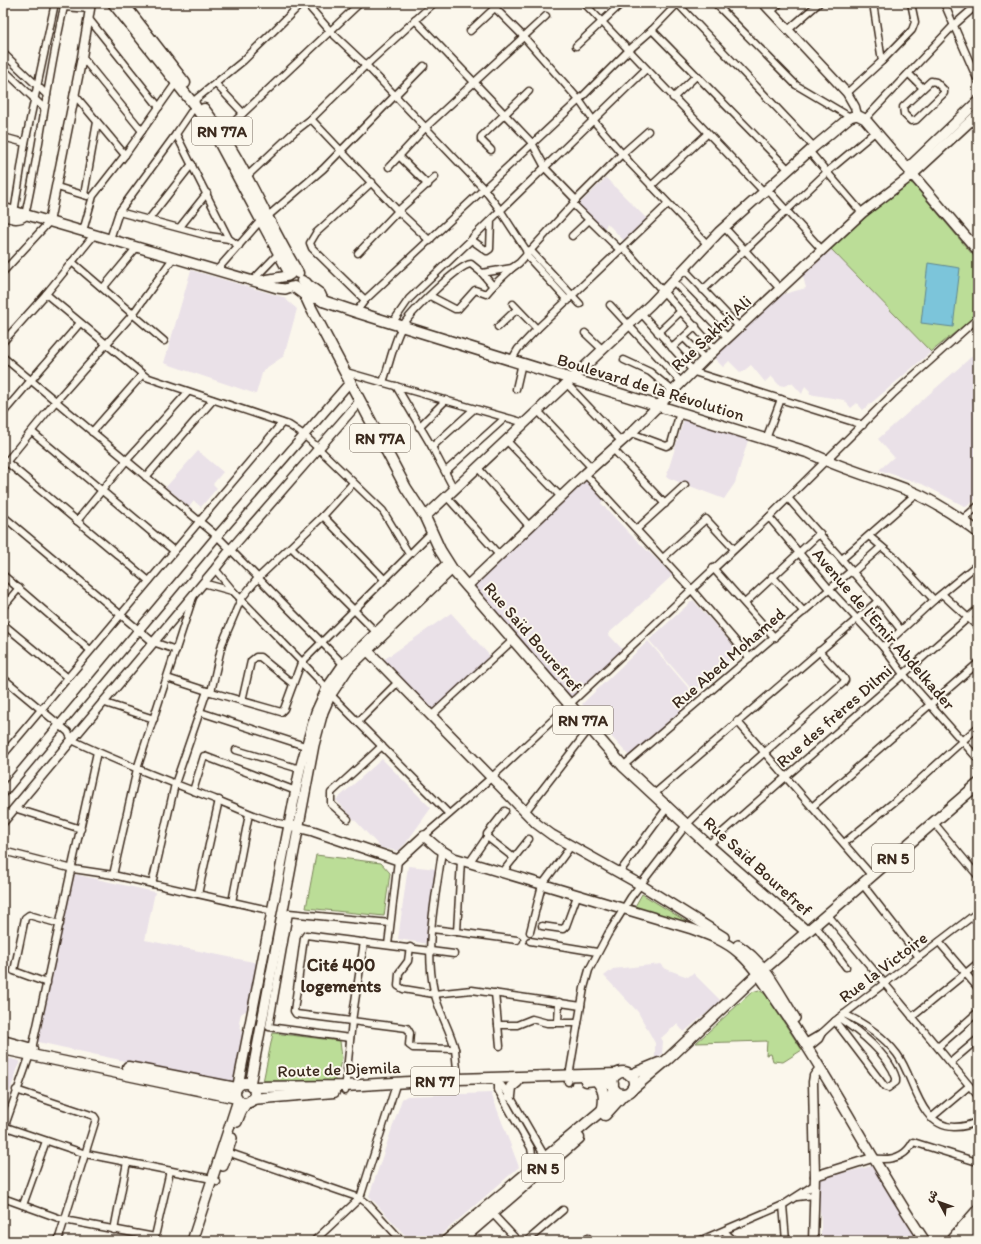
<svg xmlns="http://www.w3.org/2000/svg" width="981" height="1244" viewBox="0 0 981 1244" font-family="Itim,'Playpen Sans Arabic',sans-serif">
	<rect width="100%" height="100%" fill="#fbf7ec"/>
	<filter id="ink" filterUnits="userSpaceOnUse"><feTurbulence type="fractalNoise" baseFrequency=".025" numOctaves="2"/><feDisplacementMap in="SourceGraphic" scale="8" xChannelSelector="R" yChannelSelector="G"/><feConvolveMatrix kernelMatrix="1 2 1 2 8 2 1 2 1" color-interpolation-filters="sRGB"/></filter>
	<g filter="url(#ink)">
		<g fill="#eae1e8">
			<polygon points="606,178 648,220 625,242 607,223 603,232 578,205"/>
			<polygon points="830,248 931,352 863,410 857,403 851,408 844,400 809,394 810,391 805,386 802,394 792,383 784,386 779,385 771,376 765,382 751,365 741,373 729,361 723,367 713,357 780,295 806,288 802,273 824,254 828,254 831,251"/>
			<polygon points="191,270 283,297 297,309 284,356 263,370 256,394 164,363"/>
			<polygon points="978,351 978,497 966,507 922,484 879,470 894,457 878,439"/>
			<polygon points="685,416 749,437 735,483 724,499 666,477"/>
			<polygon points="198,451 223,472 213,484 217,488 201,507 194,501 189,507 166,487"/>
			<polygon points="584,479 604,499 601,503 628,532 673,575 608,634 623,650 568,701 471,587"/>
			<polygon points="693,600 739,652 694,692 649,640"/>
			<polygon points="451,613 491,657 432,713 382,661"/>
			<polygon points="648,641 696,697 629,756 582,704"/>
			<polygon points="382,759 431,808 406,843 398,851 381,848 336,800"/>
			<polygon points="408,866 438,869 429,944 398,939"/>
			<polygon points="74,874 155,892 145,940 258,963 247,1010 241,1014 239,1022 242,1031 240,1063 234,1084 229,1084 38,1042"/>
			<polygon points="661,964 666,969 688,977 693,973 721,1001 684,1032 677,1024 661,1038 663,1041 662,1054 655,1060 655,1043 638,1012 604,976 613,969"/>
			<polygon points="3,1057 20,1061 3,1112"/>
			<polygon points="491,1093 519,1167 434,1241 410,1241 369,1196 402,1099 407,1096"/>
			<polygon points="872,1166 918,1241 821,1241 821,1220 817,1179"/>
		</g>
		<g fill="#bbdd97" stroke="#7b845a">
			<polygon points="907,182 913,184 978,261 978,314 931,352 830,248"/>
			<polygon points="316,855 381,863 390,873 384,916 306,908"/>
			<polygon points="642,894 697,928 633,910"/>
			<polygon points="759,990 765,994 802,1050 783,1062 773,1061 771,1054 766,1055 767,1041 696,1043 752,992"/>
			<polygon points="273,1033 340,1041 342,1058 335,1082 275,1086 263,1082"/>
		</g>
		<polygon fill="#7bc5da" stroke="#61878f" points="928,263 960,268 953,327 921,323"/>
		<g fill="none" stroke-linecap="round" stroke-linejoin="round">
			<g stroke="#3b2a1e" stroke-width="9">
				<g id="minor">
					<polyline points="306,3 331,32 366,65 484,189 500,210 526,250"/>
					<polyline points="490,3 524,37 579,100 593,120 630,163 707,244"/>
					<polyline points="584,3 764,192"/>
					<polyline points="677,3 814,147"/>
					<polyline points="715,3 796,85 850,117"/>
					<polyline points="944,3 978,81"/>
					<polyline points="64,7 90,9"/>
					<polyline points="771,12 780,3"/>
					<polyline points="89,19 159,107"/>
					<polyline points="415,20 532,143 546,169 576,200"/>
					<polyline points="652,30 789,170"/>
					<polyline points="788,30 819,3"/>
					<polyline points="470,31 500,3"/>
					<polyline points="576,46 622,3"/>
					<polyline points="3,53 47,95"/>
					<polyline points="82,57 142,131"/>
					<polyline points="882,61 912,30 915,22 911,3"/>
					<polyline points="3,69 44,108"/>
					<polyline points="909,74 923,88"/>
					<polygon points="931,81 936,82 944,90 944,93 916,120 911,121 904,114 903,107"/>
					<polyline points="216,84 243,113"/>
					<polyline points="847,93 882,61 873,3"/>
					<polyline points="74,94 125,155"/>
					<polyline points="673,98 696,76"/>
					<polyline points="311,119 398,211 430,241"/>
					<polyline points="865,119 953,26 978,4"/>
					<polyline points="176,134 229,239 239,246"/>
					<polyline points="220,135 360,3"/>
					<polyline points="3,137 25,143"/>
					<polyline points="491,150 481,140 481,137 529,91"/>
					<polyline points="809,151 862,213"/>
					<polyline points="400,157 428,185"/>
					<polyline points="389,167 426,127 546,16"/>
					<polyline points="244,179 293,133 311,119 366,65 434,3"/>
					<polyline points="651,186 707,134"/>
					<polyline points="57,187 87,196"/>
					<polyline points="767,189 822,250"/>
					<polyline points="84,195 97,122"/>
					<polyline points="574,202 622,154 648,131"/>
					<polyline points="119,212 209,236 229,239"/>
					<polyline points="14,213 25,143 55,3"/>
					<path d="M25 215C41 145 48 73 65 3"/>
					<polyline points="149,219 192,164"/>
					<path d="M491 220 490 249 487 251 473 241V237C531 181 588 125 646 69"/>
					<polyline points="180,227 207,193"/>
					<polyline points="724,227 781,290"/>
					<polyline points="83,231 93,196 125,155 178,80"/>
					<polyline points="572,236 589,220"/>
					<polyline points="110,239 119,212 176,134 195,106 196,99 243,61 302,3"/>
					<polyline points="623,247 715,349"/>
					<polyline points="358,253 398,211 435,177"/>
					<polyline points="72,262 164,341"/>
					<polyline points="684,269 740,328"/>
					<polyline points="217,270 262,219 268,216 323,169 424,66"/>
					<polyline points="3,272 49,222"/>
					<polyline points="482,273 512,268 519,263 573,204 620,250"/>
					<polyline points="253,280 281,251"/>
					<polyline points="673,281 728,338"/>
					<polyline points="492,287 512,268"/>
					<polyline points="103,288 137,247"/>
					<polyline points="703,290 827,172 876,131"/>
					<polyline points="46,294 146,377 289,425 304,435 318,448 383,511 409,554"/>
					<polyline points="365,300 312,248 310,243 316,233 372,182"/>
					<polyline points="568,301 527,256 526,250 531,251 580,304"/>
					<polyline points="513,304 537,329"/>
					<polyline points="610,305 681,382"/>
					<polyline points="356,312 365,300 579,100 629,50 652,30 678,3"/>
					<polyline points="641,313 694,372 863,425"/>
					<polyline points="393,322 409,299 472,239"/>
					<polyline points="498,327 517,309"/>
					<polyline points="585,333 603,350"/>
					<polyline points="658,333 681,311"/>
					<polyline points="684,338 705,359"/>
					<polyline points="3,342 46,294 94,235"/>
					<polyline points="672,348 696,326"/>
					<polyline points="3,357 217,536 346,667"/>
					<polyline points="624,360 650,372 673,391"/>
					<polyline points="511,361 518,349 537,329 668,204"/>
					<polyline points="346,372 525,423"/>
					<path d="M383 382C389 366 394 341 402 327 409 314 458 265 471 264L482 273 492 285V287L486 294 475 290 458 309H455L430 296"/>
					<polyline points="567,384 621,441"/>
					<polyline points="396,386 432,447 454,489"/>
					<polyline points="516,389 522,363"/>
					<polyline points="538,411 592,468"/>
					<polyline points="3,413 80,323"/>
					<polyline points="419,427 446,400"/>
					<polyline points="32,432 174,551"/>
					<polyline points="92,432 142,375"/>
					<polyline points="631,433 666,446 671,444 680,412"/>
					<polyline points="766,439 781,399"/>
					<polyline points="507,441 561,497"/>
					<polyline points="432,447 474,409"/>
					<polyline points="613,449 665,504"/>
					<polyline points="3,459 149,581"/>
					<polyline points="3,466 56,401 133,314 174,257"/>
					<polyline points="478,468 530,527"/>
					<polyline points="446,471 505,418"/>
					<polyline points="585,474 691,589 750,658"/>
					<polyline points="146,477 213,400"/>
					<polyline points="447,497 500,556"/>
					<polyline points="788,498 878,601 901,630"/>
					<polyline points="3,516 153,642 176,650"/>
					<polyline points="323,516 384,579"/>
					<polyline points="769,517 830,590 883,647 903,674 978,759"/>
					<polyline points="962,520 978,506"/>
					<polyline points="77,521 126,461 188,392"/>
					<polyline points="637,529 685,485"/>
					<polyline points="869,536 894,557 934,600"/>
					<polyline points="291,547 377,633"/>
					<polyline points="663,558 706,519 734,549"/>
					<polyline points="842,559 916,494"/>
					<polyline points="713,568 775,638"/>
					<polyline points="215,569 233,591 327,688"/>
					<polyline points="852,573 881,547"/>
					<polyline points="3,575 90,650"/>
					<polyline points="772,576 804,612"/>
					<polyline points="203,583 232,591"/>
					<polyline points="942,594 978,627"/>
					<polyline points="745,603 820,533"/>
					<polyline points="3,607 19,588"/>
					<polyline points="3,624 68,678"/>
					<polyline points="883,647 934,600 978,564"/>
					<path d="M3 678 68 732 72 740C119 763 168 781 217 800 241 809 264 822 289 825"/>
					<polyline points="167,678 207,691"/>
					<polyline points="211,692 281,712 284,709 301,663 431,533"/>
					<polyline points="331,695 449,814"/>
					<polyline points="242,701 251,661 256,657 260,657 293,684"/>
					<polyline points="102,702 154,719"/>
					<polyline points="200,712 305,746"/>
					<polyline points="431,716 513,640"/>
					<polyline points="737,721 872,876"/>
					<polyline points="358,722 398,682"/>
					<polyline points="236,750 300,769"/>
					<polyline points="3,755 282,423"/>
					<polyline points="623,766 851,571"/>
					<polyline points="193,791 204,756 296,791"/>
					<polyline points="653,795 878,601"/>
					<polyline points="812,807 978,663"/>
					<polyline points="14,808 81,829"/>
					<polyline points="505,811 487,834 487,837 514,858"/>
					<polyline points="525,812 590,728"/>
					<polyline points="348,819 331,804 331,793 382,746"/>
					<polyline points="934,823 978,876"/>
					<polyline points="424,836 491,778 769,517 893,394 978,318"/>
					<polyline points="844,843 905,793 978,727"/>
					<polyline points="708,845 978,609"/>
					<polyline points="3,851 73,869 113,875 273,911"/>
					<path d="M442 851C436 897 424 945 434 991 438 1011 450 1029 455 1049"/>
					<polyline points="461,860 457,932 517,940"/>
					<polyline points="469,863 487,837"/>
					<polyline points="502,873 529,839"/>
					<polyline points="619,873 667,808"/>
					<polyline points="113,875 137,769 193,597"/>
					<polyline points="152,884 175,784 207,691 211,692 222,644 241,599 258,578 323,516 353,483"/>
					<polyline points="863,885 919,957"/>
					<polyline points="198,894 219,800"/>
					<polyline points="232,902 249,814"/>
					<polyline points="827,914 978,1096"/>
					<polyline points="815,925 846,967"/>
					<polyline points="542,926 563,929 566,926 577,896"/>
					<polyline points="432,929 457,932"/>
					<polyline points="530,932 542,885 571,846"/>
					<polyline points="530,941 597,952"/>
					<polyline points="939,942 978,988"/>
					<polyline points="388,945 398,860"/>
					<polyline points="410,947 408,961 399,973 398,986 403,989 434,994 472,990 581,1006"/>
					<polyline points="454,954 306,935 304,938 294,1011 296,1014 407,1028 410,1033 409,1045 413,1048 455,1049 458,1079"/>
					<polyline points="47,983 14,971 25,918 29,915 60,924"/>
					<polyline points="495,993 500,1046"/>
					<path d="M844 1014C864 1023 884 1037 897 1054 915 1078 918 1126 954 1127 962 1127 971 1125 978 1121"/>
					<polyline points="912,1017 978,963"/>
					<path d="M835 1021 885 1087 888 1088 896 1082V1078C889 1055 859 1031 839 1018"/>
					<polyline points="558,1022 559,1002"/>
					<polyline points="498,1025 517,1025 532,1019 547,1023 578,1023"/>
					<polyline points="350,1038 269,1027 289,913 390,923"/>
					<polyline points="805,1043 822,1033 835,1021 978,912"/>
					<polyline points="938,1047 978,1012"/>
					<polyline points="808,1048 819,1039 822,1033"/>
					<polyline points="951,1062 978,1039"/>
					<polyline points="491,1079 501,1085 510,1096 547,1160"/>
					<polyline points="498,1081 498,1090 531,1148 534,1166"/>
					<polyline points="568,1082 584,988 589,970 608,934 631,897 687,824 722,790 843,683 845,680 844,678 819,651"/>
					<polyline points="395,1083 395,1088 360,1198 368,1204 402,1241"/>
					<polyline points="16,1090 94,1116 96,1119 58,1241"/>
					<polyline points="345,1091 352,1021 364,942"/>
					<polyline points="931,1118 969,1086"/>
					<polyline points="3,1126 86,1154 212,1179 217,1182"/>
					<polyline points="3,1131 32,1049 97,752"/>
					<polyline points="227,1152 360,1198 314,1241"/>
					<path d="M872 1158C889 1161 905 1158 913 1142L974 1161"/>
					<polyline points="797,1197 814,1195"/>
					<polyline points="3,1198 64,1220 155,1237"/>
					<polyline points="23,1205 46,1141"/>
					<polyline points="783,1205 786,1241"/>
					<polyline points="491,1212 518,1241"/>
					<polyline points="114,1230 127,1162"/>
					<polyline points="724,1231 734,1241"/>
					<polyline points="154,1241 170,1171"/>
					<polyline points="527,1241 563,1210"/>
					<polyline points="584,1241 588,1238"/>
					<polyline points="699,1241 783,1205 814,1185"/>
				</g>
			</g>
			<g stroke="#3b2a1e" stroke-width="11">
				<g id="tertiary">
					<polyline points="763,3 847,93 855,107 857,115"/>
					<polyline points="49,222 82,57 91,3"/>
					<polyline points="3,793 217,536 351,381"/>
					<polyline points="3,822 215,569 230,550 360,401"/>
					<polyline points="815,1176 872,1158"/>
					<polyline points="813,1241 815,1176 813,1082 814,1076 820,1068"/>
				</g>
			</g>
			<g stroke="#3b2a1e" stroke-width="12">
				<g id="secondary">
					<polyline points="908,168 978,101"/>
					<polyline points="3,208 277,288 285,289 291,287"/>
					<path d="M3 215C12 218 18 221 25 215"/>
					<polyline points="259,281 288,276"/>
					<polyline points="425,517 651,304 719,232 814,147 850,117 857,115 865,119 978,251"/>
					<polyline points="467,586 585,474 631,433 705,359 822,250 862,213 912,175 978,114"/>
					<polyline points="368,651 537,824 552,835 641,885 724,937"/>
					<path d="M289 825 313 831 398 860 424 836 438 848 454 858 692 929C709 935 726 941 740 954 757 969 769 991 782 1009 834 1083 874 1165 925 1241"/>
					<path d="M738 945C765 962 779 993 795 1018"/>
					<polyline points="238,1085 300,769 316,712 327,688 343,665 448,563"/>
					<polyline points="250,1085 314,745 323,712 330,696 348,669 452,569"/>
					<polyline points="237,1122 241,1112 247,1102"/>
					<polyline points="223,1166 232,1138"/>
					<polyline points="192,1241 238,1100"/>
				</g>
			</g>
			<g stroke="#3b2a1e" stroke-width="13">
				<g id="primary">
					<polyline points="113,3 195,106 217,138 290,274"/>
					<polyline points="123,3 185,83"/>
					<path d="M204 109C243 159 265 219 298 273"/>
					<polyline points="302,281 320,294 323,301"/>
					<polyline points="306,283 305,295 310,306 406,488 425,517 440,550 452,569 623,766 708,845 807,932"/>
					<path d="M294 287 305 295 320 299 323 301 356 312 810 453C842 469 877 478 910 491 934 501 957 516 978 532"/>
					<polyline points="3,1041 32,1049"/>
					<polyline points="3,1049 237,1098"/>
					<polyline points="128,1067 236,1088"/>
					<circle cx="623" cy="1083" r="11"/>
					<polyline points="630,1075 659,1063"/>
					<path d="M596 1080C604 1089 605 1096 603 1108"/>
					<polyline points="586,1081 596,1080 613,1084"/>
					<circle cx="245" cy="1093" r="10"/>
					<polyline points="253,1087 345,1086 458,1079 617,1074"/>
					<polyline points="631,1090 668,1059 757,975 978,784"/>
					<polyline points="510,1096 511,1087 517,1082"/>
					<polyline points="252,1099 334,1092"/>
					<polyline points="605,1115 624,1094"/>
					<polyline points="446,1241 601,1111 609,1100 614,1089"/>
					<polyline points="460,1241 579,1138"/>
				</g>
			</g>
			<use href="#minor" stroke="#fbf7ec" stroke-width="6"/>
			<use href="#tertiary" stroke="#fbf7ec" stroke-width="8"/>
			<use href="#secondary" stroke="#fbf7ec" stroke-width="9"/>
			<use href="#primary" stroke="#fbf7ec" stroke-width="10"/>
			<polyline stroke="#3b2a1e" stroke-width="1.5" points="943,1241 978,1201"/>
		</g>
	</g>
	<g text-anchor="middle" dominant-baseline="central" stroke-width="4" stroke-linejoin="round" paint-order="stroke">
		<g fill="#fbf7ec" stroke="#75685c" stroke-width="1">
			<rect x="192" y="117" width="60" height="28" rx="3"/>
			<rect x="350" y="424" width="60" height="28" rx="3"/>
			<rect x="553" y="706" width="60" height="28" rx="3"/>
			<rect x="872" y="844" width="42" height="28" rx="3"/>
			<rect x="411" y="1067" width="48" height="28" rx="3"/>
			<rect x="522" y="1154" width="42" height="28" rx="3"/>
		</g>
		<g font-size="16" font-weight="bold" fill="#3b2a1e">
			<text x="222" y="131">RN 77A</text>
			<text x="380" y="438">RN 77A</text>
			<text x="583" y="720">RN 77A</text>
			<text x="893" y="858">RN 5</text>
			<text x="435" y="1081">RN 77</text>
			<text x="543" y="1168">RN 5</text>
		</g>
		<g font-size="17" fill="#3b2a1e" stroke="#fbf7ec">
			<text transform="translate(711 333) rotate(-43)">Rue Sakhri Ali</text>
			<text transform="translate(651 387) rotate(17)">Boulevard de la Révolution</text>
			<text transform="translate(884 629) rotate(49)">Avenue de l'Emir Abdelkader</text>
			<text transform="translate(533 637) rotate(49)">Rue Saïd Bourefref</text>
			<text transform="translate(728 658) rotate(-41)">Rue Abed Mohamed</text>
			<text transform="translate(834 716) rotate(-41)">Rue des frères Dilmi</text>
			<text transform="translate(758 866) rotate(42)">Rue Saïd Bourefref</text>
			<text transform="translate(883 967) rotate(-37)">Rue la Victoire</text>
			<text transform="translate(339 1069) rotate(-2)">Route de Djemila</text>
		</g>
		<g font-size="18" font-weight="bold" fill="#3b2a1e" stroke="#fbf7ec">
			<text x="341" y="965">Cité 400<tspan x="341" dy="21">logements</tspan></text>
		</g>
	</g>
	<rect width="981" height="1244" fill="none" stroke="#fbf7ec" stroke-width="16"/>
	<rect x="8" y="8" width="965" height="1228" fill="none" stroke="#3b2a1e" stroke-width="1.5" filter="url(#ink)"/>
	<g transform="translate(939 1202) rotate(311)" stroke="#fbf7ec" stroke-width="3" paint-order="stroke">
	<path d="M0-3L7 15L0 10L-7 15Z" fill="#3b2a1e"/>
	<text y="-6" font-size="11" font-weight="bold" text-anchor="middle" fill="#3b2a1e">ش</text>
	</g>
</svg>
